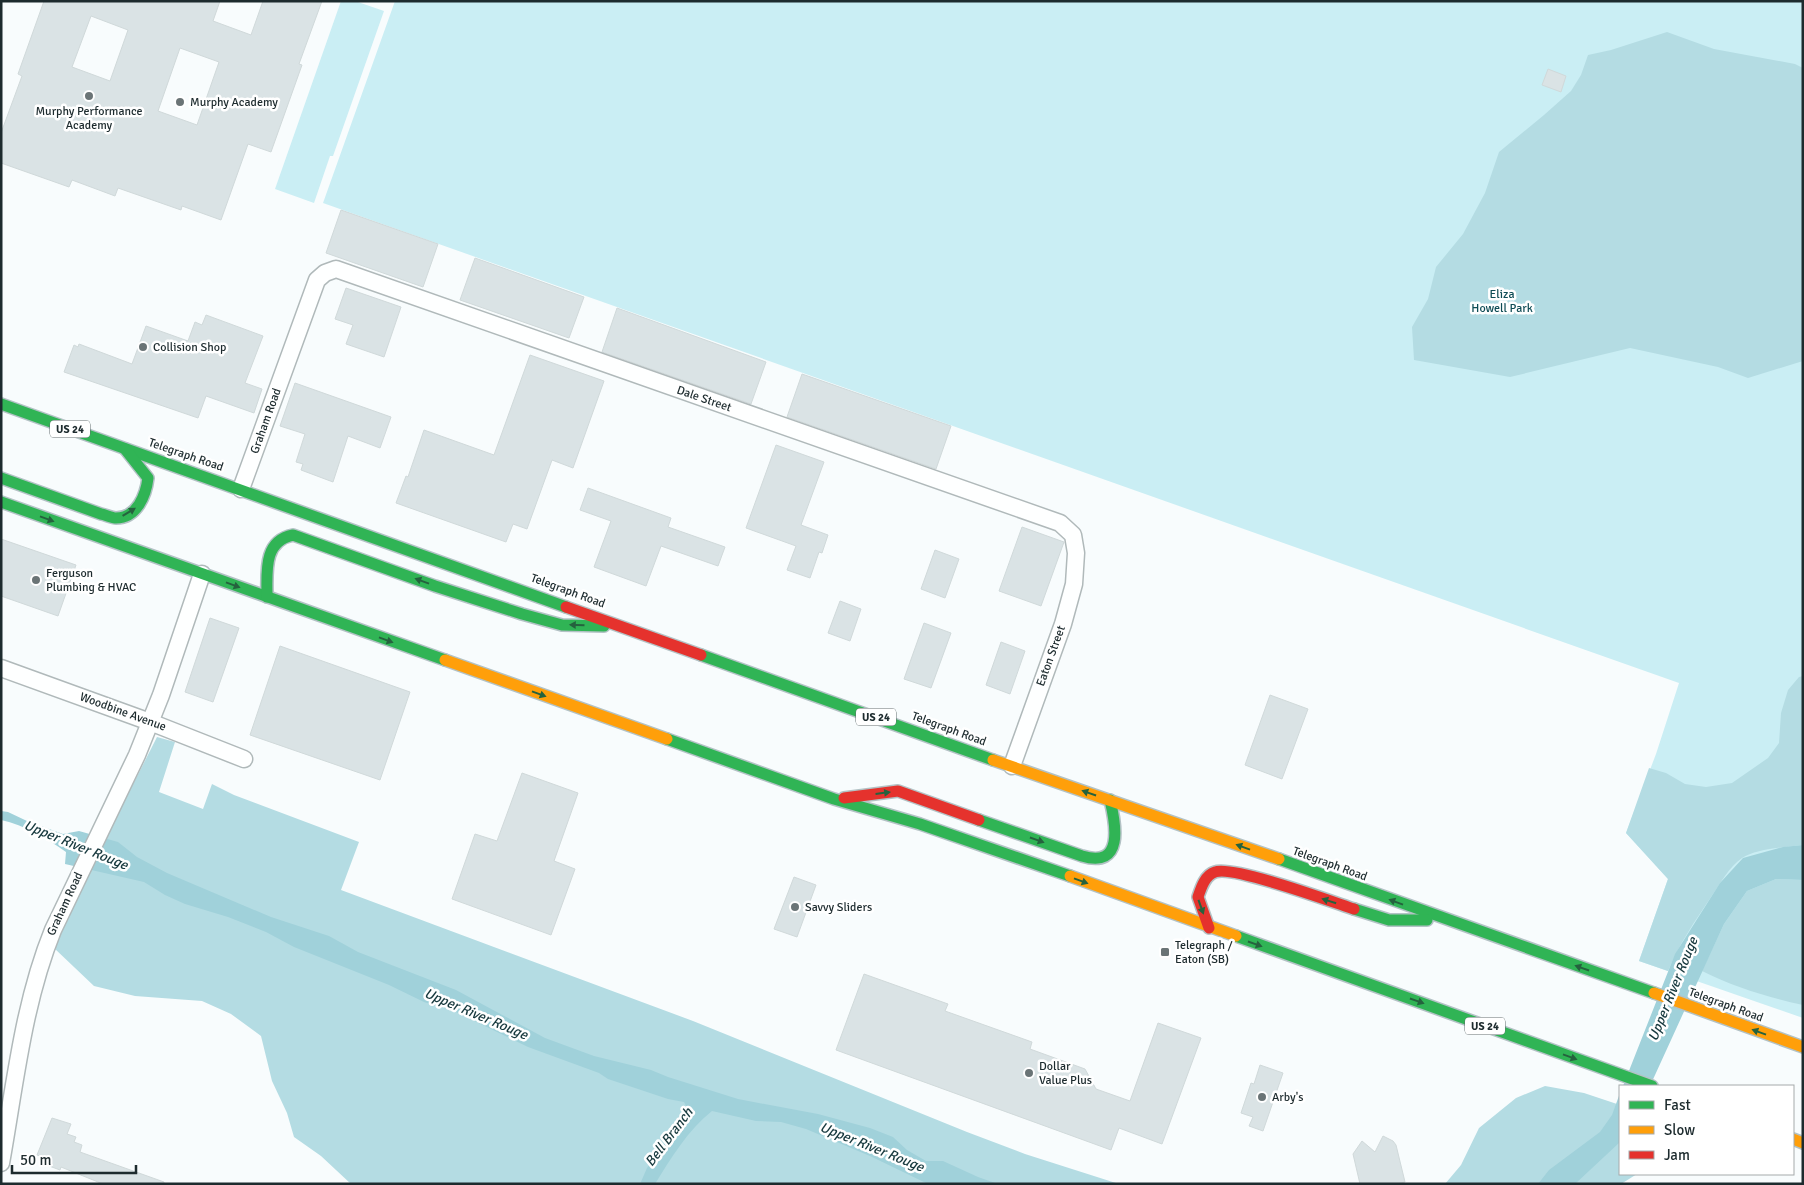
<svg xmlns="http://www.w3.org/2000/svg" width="1804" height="1185" viewBox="0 0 1804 1185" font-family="Signika,sans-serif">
	<rect width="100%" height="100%" fill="#f8fcfd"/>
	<g fill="#caeef4">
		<polygon points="341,1 355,1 384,11 333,156 330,156 314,203 275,189"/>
		<polygon points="395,1 1803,1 1803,1018 1639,961 1668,879 1626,833 1656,754 1679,683 323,203"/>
	</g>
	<g fill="#b4dce3">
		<polygon points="1667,32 1714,49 1795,64 1803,68 1803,361 1748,378 1718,367 1630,348 1510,377 1414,360 1412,327 1428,299 1436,267 1463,234 1485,193 1499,152 1544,115 1571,91 1581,75 1588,55 1611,50"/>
		<path d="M1803 676V845C1786 847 1756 849 1742 858 1729 867 1720 884 1711 897 1695 921 1679 944 1668 971L1639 961 1668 879 1626 833 1649 768 1666 773 1685 784 1706 787 1732 783 1768 758 1779 743 1781 713 1788 690 1799 677Z"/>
		<path d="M157 737 175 742 159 792 203 809 212 784 234 795 359 842 341 890 693 1021 967 1132 1025 1154 1119 1184H351L321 1156 294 1137 287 1113 272 1081 261 1036 231 1014 202 1001 135 996 94 986 54 948C84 875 122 807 157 737Z"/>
		<path d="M1776 879 1803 880V1005C1767 997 1734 987 1702 971L1724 924 1747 891Z"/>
		<polygon points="1545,1086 1584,1093 1620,1105 1620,1174 1637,1174 1621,1184 1445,1184 1461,1165 1479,1128 1516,1098"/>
	</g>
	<g fill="#a0d1da">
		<path d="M1 811 8 812 27 821 63 834 79 831 118 842 137 857 167 873 271 917 329 936 358 952 456 990 545 1038 594 1056 651 1070 668 1077 738 1099 818 1114 870 1128 893 1137 907 1150 926 1161H943L978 1177 998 1184H928L870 1156 806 1129 781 1122 756 1121 712 1111C688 1130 671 1158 655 1184H640L647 1168 666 1141 675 1122 684 1112 686 1106 684 1102 668 1099 608 1079 599 1073 528 1047 456 1012 424 1002 389 985 294 947 266 932 228 917 185 904 165 895 144 882 65 864 66 852C46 838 25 825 1 820Z"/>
		<polygon points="1803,845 1803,880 1776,879 1747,891 1724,924 1650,1086 1623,1086 1675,954 1720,883 1743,858 1783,847"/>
		<polygon points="1620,1093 1620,1142 1575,1184 1538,1184 1549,1170 1600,1132 1612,1115"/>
	</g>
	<g fill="#dae3e5" stroke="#d0d9da" fill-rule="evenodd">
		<path d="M44 1H220L213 21 251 35 263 1H322L299 64 302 65 271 152 248 144 221 220 182 206 181 210 118 188 115 196 72 180 69 187 1 163V133L22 76 18 74ZM91 16 128 30 110 81 72 67ZM180 48 219 62 197 125 158 111Z"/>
		<polygon points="1548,69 1566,76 1561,92 1542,85"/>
		<polygon points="341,210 438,244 423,287 326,253"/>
		<polygon points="475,258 584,297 569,338 460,300"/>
		<polygon points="346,288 401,307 384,357 346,344 353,325 335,319"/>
		<polygon points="617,308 766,362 751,404 602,352"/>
		<polygon points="206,315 263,336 245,383 262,389 254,413 206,396 198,418 64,372 74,345 78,347 79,344 132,364 146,326 188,341 195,322 202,325"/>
		<polygon points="530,355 604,381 573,468 552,460 527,529 513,524 506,542 396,503 406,476 408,477 424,430 494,455"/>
		<polygon points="802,374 951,426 936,469 787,417"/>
		<polygon points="295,383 391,417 380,448 348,436 333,482 301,470 303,464 296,462 305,434 280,426"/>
		<polygon points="776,445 824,462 801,525 828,535 822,553 819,552 810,578 787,570 796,546 746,528"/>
		<polygon points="588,488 671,518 668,527 725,547 718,566 661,546 646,586 594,567 611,521 580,510"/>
		<polygon points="1022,527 1064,542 1041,606 999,591"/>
		<polygon points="1,539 76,565 58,616 1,596"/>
		<polygon points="935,550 959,559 945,598 921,589"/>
		<polygon points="840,601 861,609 850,641 828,633"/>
		<polygon points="210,618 239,628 213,702 185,692"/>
		<polygon points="924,623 951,633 931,688 904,679"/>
		<polygon points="1001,642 1025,651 1010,694 986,685"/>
		<polygon points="280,646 410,692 380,780 250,735"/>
		<polygon points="1270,695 1308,709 1282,779 1245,765"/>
		<polygon points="522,773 578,793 554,861 575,869 551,935 452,899 475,834 497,841"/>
		<polygon points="794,877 816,885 797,937 774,929"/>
		<polygon points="864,974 948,1004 945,1011 1032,1042 1030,1049 1085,1069 1096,1089 1130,1101 1158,1023 1201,1038 1162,1144 1119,1128 1111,1150 836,1050"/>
		<polygon points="1260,1065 1283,1073 1263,1131 1249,1126 1253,1117 1241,1113 1251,1083 1254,1084"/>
		<polygon points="52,1118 71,1124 67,1134 76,1137 74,1142 82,1145 80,1152 164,1182 164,1184 103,1184 61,1167 60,1170 41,1163 43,1157 37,1155"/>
		<polygon points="1383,1136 1393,1141 1396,1145 1405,1182 1397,1184 1360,1184 1353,1154 1362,1141 1375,1152"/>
	</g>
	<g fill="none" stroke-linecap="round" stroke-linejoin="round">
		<g stroke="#b0b9ba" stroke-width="19">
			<g id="street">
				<polyline points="241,489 317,280 325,273 336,269 1060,523 1073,535 1076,553 1074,584 1063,624 1012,766"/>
				<polyline points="1,668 150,722 244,759"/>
				<path d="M1 1163C15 1085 23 1004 53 930L137 755 161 695 202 574"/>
			</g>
		</g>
		<g stroke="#b3c2c5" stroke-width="14">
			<g id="fast">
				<polyline points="1,404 566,607"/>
				<path d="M1 478 101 514C106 515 112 518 116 518 137 518 146 495 148 478L125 449"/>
				<polyline points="1,502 445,660"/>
				<path d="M267 597C267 572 263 541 293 535L435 586 522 614 562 625 604 626"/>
				<polyline points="701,655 993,760"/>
				<polyline points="667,739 834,799 920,824 1070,876"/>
				<path d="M979 820 1082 856C1124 869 1116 825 1110 800"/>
				<polyline points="1279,859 1654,993"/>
				<polyline points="1354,909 1389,920 1427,920"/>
				<polyline points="1236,936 1652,1086"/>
			</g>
		</g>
		<g stroke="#b3c2c5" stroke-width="14">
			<g id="slow">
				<polyline points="445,660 667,739"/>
				<polyline points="993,760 1279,859"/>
				<polyline points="1070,876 1236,936"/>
				<polyline points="1654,993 1803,1047"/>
				<polyline points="1793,1139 1803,1143"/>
			</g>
		</g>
		<g stroke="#b3c2c5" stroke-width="14">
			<g id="jam">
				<polyline points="566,607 701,655"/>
				<polyline points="844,798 898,791 979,820"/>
				<path d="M1209 928 1198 897C1201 888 1205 875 1215 872 1232 865 1330 901 1354 909"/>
			</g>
		</g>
		<use href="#street" stroke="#feffff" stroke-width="16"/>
		<use href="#fast" stroke="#30b455" stroke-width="11"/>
		<use href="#slow" stroke="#ff9f0a" stroke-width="11"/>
		<use href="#jam" stroke="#e5322d" stroke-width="11"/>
	</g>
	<defs><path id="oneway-solid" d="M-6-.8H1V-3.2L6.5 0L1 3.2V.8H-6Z" transform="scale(1.25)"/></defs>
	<g fill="#25623e">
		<use href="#oneway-solid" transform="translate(129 512) rotate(-31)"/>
		<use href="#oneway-solid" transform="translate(47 519) rotate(20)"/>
		<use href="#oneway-solid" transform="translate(422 581) rotate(-160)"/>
		<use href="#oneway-solid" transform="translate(233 585) rotate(20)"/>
		<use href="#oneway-solid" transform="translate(577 625) rotate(-178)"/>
		<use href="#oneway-solid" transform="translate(386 640) rotate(20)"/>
		<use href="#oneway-solid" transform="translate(539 694) rotate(20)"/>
		<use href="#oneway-solid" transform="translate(883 793) rotate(-7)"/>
		<use href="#oneway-solid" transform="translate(1089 793) rotate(-161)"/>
		<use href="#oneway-solid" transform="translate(1037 840) rotate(19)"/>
		<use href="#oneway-solid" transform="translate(1243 847) rotate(-160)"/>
		<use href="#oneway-solid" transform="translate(1081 881) rotate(20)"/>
		<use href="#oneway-solid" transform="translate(1329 901) rotate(-162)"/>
		<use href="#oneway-solid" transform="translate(1396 902) rotate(-160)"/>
		<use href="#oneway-solid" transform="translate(1201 907) rotate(70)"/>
		<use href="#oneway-solid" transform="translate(1255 944) rotate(19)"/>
		<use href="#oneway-solid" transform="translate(1582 968) rotate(-161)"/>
		<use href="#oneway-solid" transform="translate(1417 1001) rotate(19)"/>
		<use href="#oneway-solid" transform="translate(1759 1032) rotate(-160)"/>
		<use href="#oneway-solid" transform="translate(1570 1057) rotate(20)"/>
	</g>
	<g fill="#6a7476" stroke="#fff" stroke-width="2">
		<circle cx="89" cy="96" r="5"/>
		<circle cx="180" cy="102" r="5"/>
		<circle cx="143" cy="347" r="5"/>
		<circle cx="36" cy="580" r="5"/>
		<circle cx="795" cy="907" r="5"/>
		<rect x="1160" y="947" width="10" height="10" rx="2.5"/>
		<circle cx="1029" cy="1073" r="5"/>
		<circle cx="1262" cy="1097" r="5"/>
	</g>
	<g text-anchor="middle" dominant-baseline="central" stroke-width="5" stroke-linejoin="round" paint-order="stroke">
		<g fill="#fff" stroke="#616b6d" stroke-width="1">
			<rect x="50" y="420.5" width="40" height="17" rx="4"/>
			<rect x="856" y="708.5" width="40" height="17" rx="4"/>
			<rect x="1465" y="1017.5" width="40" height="17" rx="4"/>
		</g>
		<g font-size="11" font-weight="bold" fill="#1d2b2e">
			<text x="70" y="429">US 24</text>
			<text x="876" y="717">US 24</text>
			<text x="1485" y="1026">US 24</text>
		</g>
		<g font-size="12" fill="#1d2b2e" stroke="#fff" text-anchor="start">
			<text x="190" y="102">Murphy Academy</text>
			<text x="89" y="111" text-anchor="middle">Murphy Performance<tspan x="89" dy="14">Academy</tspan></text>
			<text x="153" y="347">Collision Shop</text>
			<text x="46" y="573">Ferguson<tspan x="46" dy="14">Plumbing &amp; HVAC</tspan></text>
			<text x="805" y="907">Savvy Sliders</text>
			<text x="1175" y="945">Telegraph /<tspan x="1175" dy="14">Eaton (SB)</tspan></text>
			<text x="1039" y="1066">Dollar<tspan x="1039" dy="14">Value Plus</tspan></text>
			<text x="1272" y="1097">Arby's</text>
		</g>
		<g font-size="12" fill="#0e4c55" stroke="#fff">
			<text x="1502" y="294">Eliza<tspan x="1502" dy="14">Howell Park</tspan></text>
		</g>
		<g font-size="12" fill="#1d2b2e" stroke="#fff">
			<text transform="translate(704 399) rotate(19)">Dale Street</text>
			<text transform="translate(266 421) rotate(-70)">Graham Road</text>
			<text transform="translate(186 455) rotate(19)">Telegraph Road</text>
			<text transform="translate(568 591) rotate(20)">Telegraph Road</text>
			<text transform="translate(1051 656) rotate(-70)">Eaton Street</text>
			<text transform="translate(123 712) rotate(20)">Woodbine Avenue</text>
			<text transform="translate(949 729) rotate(20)">Telegraph Road</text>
			<text transform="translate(1330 864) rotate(20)">Telegraph Road</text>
			<text transform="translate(65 904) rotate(-65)">Graham Road</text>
			<text transform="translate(1726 1005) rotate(20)">Telegraph Road</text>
		</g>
		<g font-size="14" font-style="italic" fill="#17393e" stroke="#fff">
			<text transform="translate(76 845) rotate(22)">Upper River Rouge</text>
			<text transform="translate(1673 989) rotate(-68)">Upper River Rouge</text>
			<text transform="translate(476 1014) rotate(23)">Upper River Rouge</text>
			<text transform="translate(669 1137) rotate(-53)">Bell Branch</text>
			<text transform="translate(872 1147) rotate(22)">Upper River Rouge</text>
		</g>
	</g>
	<rect width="1804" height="1185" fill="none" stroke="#1d2b2e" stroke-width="5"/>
	<rect x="1619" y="1085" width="175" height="90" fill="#ffffff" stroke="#a5aaab"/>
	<rect x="1629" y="1101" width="25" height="8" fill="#30b455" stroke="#a5aaab"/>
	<text x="1664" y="1110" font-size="15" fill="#1d2b2e">Fast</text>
	<rect x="1629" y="1126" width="25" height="8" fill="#ff9f0a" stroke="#a5aaab"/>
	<text x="1664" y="1135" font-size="15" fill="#1d2b2e">Slow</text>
	<rect x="1629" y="1151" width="25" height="8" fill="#e5322d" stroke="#a5aaab"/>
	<text x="1664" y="1160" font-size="15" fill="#1d2b2e">Jam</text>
	<path d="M12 1165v8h124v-8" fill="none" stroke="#1d2b2e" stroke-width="2.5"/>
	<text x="20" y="1165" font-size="15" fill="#1d2b2e" stroke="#ffffff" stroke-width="4" paint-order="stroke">50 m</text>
</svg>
